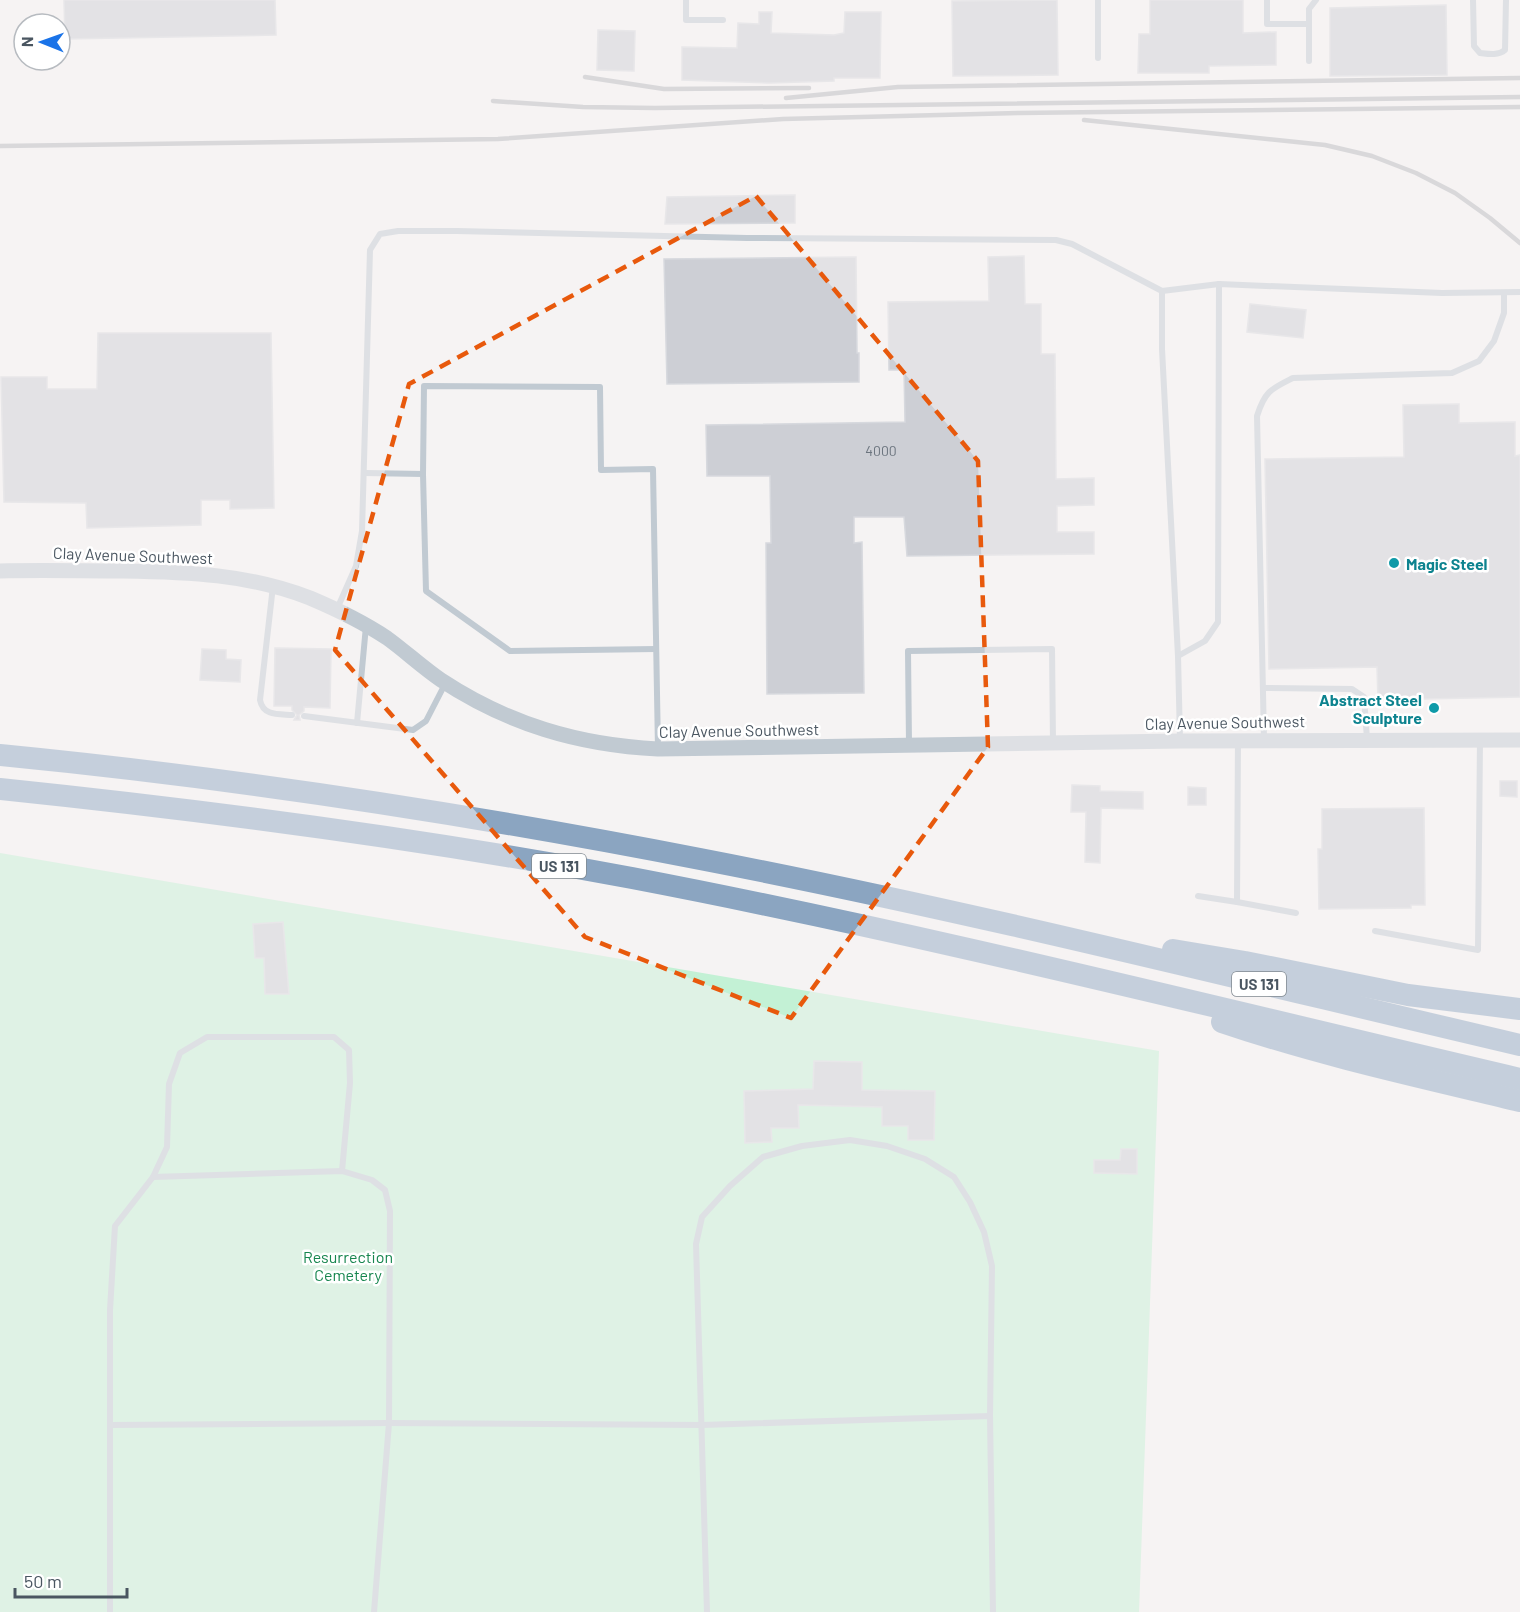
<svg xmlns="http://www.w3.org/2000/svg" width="1520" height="1612" viewBox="0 0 1520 1612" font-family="Barlow,sans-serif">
	<rect width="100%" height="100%" fill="#f5f3f3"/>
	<polygon fill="#c3f1d5" points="0,853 1159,1051 1139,1612 0,1612"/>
	<g fill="#cdcfd5" stroke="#d7d9de" stroke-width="1.5">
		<polygon points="64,0 275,0 276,35 65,39"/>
		<polygon points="1057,0 1058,75 953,76 952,1"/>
		<polygon points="1150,0 1243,0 1243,33 1276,32 1276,65 1209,66 1209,73 1138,73 1139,34 1150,34"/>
		<polygon points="1446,5 1447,75 1330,76 1330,8"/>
		<polygon points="759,12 772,12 771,33 834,35 844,33 845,12 881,12 880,78 834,78 834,81 769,83 682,80 682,47 737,48 738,23 759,24"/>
		<polygon points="598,30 635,31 634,71 597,70"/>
		<polygon points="795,195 795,223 665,224 667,197"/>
		<polygon points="1024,256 1025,304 1041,304 1041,354 1055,354 1056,479 1094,478 1094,505 1057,506 1057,532 1094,532 1094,554 907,556 904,517 854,517 854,543 862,542 864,693 767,694 766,543 771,543 770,476 707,476 706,425 905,422 904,370 889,370 888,302 989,301 988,257"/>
		<polygon points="856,257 857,353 859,353 859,382 667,384 664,259"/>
		<polygon points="1250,304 1306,310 1303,338 1247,332"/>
		<polygon points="98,333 271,333 274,508 230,509 230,500 201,500 201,525 87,528 86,503 4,502 1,377 47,377 47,389 97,389"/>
		<polygon points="1459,404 1459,423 1515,422 1515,456 1520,455 1520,697 1378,700 1377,667 1269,669 1265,459 1404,457 1403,405"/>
		<polygon points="275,648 331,649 330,708 304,707 304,711 299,715 300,720 294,720 297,715 292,710 292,706 274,706"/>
		<polygon points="202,649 226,650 226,659 241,660 240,682 200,680"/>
		<polygon points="1500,781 1517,781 1517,797 1500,796"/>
		<polygon points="1072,785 1100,786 1100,791 1143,792 1143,809 1101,808 1100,863 1085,862 1086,812 1071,812"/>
		<polygon points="1188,787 1206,788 1206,805 1188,805"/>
		<polygon points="1424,808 1425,905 1411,905 1411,908 1319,909 1318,849 1322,849 1322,809"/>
		<polygon points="283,922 289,994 265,994 264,958 255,958 253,924"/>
		<polygon points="814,1061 862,1062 862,1090 935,1091 934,1140 908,1140 908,1126 882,1126 882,1107 798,1105 799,1128 771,1128 772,1142 745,1143 744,1091 813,1089"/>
		<polygon points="1121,1149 1137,1149 1137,1174 1094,1173 1094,1160 1120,1160"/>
	</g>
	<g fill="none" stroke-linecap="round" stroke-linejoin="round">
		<g stroke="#c1cad2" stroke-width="6">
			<polyline points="686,0 686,20 723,20"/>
			<polyline points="1267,0 1267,24 1309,24"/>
			<path d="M1473 0 1474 46 1480 53C1488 54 1498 56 1505 50L1506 0"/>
			<polyline points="1098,58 1098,0"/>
			<polyline points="1309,61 1309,9 1316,0"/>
			<polyline points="365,473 423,474 426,591 510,651 656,649"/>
			<polyline points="423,474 424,386 600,387 601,470 653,469 658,749"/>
			<path d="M273 586 260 700C263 716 278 714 292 715"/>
			<polyline points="337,609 356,566 362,531 370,250 380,234 398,231 457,231 747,238 1056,240 1072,244 1162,291"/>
			<polyline points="1178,656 1162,349 1162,291 1219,284 1442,293 1520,292"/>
			<polyline points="1263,688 1352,689 1364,697 1367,739"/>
			<polyline points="304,716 413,730 426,721 445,684"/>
			<polyline points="357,723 366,626"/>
			<path d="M1264 739 1257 416C1265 391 1271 389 1293 378L1452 373 1479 361 1494 341 1504 313V293"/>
			<polyline points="1180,740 1178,656 1205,641 1218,622 1219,284"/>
			<polyline points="1238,741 1237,902 1296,913"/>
			<polyline points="909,744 908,651 1052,649 1053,743"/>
			<polyline points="1198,896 1237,902"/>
			<polyline points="1375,931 1478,950 1480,740"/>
			<polyline points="153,1177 167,1147 169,1084 180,1053 207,1037 334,1037 349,1050 350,1083 342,1171"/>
			<polyline points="111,1425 389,1423 702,1425 990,1416"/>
			<polyline points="110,1612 110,1310 115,1226 153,1177 342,1171 372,1180 385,1190 390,1211 389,1423 374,1612"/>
			<polyline points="707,1612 696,1244 702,1217 730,1186 763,1157 802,1146 850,1140 887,1146 925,1159 954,1177 970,1202 984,1232 992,1266 990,1416 993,1612"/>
		</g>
		<path stroke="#c1cad2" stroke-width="15" d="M0 571C41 570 82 571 123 571 187 572 249 574 310 598 336 609 363 622 387 638 405 651 422 667 441 680 508 724 578 745 658 749L1180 741 1520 740"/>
		<g stroke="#8ba5c1" stroke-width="22">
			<path d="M0 755C235 778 469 814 700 859 975 912 1247 981 1520 1045"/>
			<path d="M0 789C212 811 423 839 632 878 930 935 1225 1010 1520 1079"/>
			<polyline points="1173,950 1245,962 1408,995 1520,1009"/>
			<path d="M1222 1022C1319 1055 1420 1077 1520 1101"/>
		</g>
		<g stroke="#b5b8bd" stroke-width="4.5">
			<polyline points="585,77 664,89 809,88"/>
			<polyline points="786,98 898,87 1520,78"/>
			<polyline points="493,101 583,107 655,108 1520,97"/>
			<polyline points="1084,120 1325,145 1372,156 1416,173 1455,193 1490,218 1520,243"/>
			<polyline points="0,146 498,139 783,119 1019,113 1520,107"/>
		</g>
	</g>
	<path d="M0 0H1520V1612H0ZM756 196 978 461 988 747 791 1018 585 937 335 650 409 384Z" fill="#f5f3f3" fill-opacity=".55" fill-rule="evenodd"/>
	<path fill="none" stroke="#e8590c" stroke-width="4.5" stroke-dasharray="12 8" stroke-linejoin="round" d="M756 196 978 461 988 747 791 1018 585 937 335 650 409 384Z"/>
	<g fill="#0f9aa8" stroke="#fff" stroke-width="2">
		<circle cx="1394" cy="563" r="6"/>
		<circle cx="1434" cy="708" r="6"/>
	</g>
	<g text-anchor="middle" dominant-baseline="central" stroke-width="5" stroke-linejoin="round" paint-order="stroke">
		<g font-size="14" fill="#6b747e">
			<text x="881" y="450">4000</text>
		</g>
		<g fill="#fff" stroke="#808990" stroke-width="1.5">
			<rect x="532" y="854" width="54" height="24" rx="4.5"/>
			<rect x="1232" y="972" width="54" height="24" rx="4.5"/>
		</g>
		<g font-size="15" font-weight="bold" fill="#4a5661">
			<text x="559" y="866">US 131</text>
			<text x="1259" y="984">US 131</text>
		</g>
		<g font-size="16" fill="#4a5661" stroke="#fff">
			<text transform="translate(133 555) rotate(2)">Clay Avenue Southwest</text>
			<text transform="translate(1225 722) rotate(-1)">Clay Avenue Southwest</text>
			<text transform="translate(739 730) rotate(-1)">Clay Avenue Southwest</text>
		</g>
		<g font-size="16" font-weight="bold" fill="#0d838f" stroke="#fff" text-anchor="start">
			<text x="1406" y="563">Magic Steel</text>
			<text x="1422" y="699" text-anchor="end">Abstract Steel<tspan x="1422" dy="18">Sculpture</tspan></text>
		</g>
		<g font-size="16" fill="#17864f" stroke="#fff">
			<text x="348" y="1256">Resurrection<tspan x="348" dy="18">Cemetery</tspan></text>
		</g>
	</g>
	<g transform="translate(42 42) rotate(271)"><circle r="28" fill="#ffffff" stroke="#b7bbc0" stroke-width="1.5"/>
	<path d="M0-4.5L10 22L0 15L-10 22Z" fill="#1a73e8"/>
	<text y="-9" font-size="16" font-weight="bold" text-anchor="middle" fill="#4a5661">N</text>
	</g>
	<path d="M15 1588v9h112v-9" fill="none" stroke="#4a5661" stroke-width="3"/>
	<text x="24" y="1588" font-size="18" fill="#4a5661" stroke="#ffffff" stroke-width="4.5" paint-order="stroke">50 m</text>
</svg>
